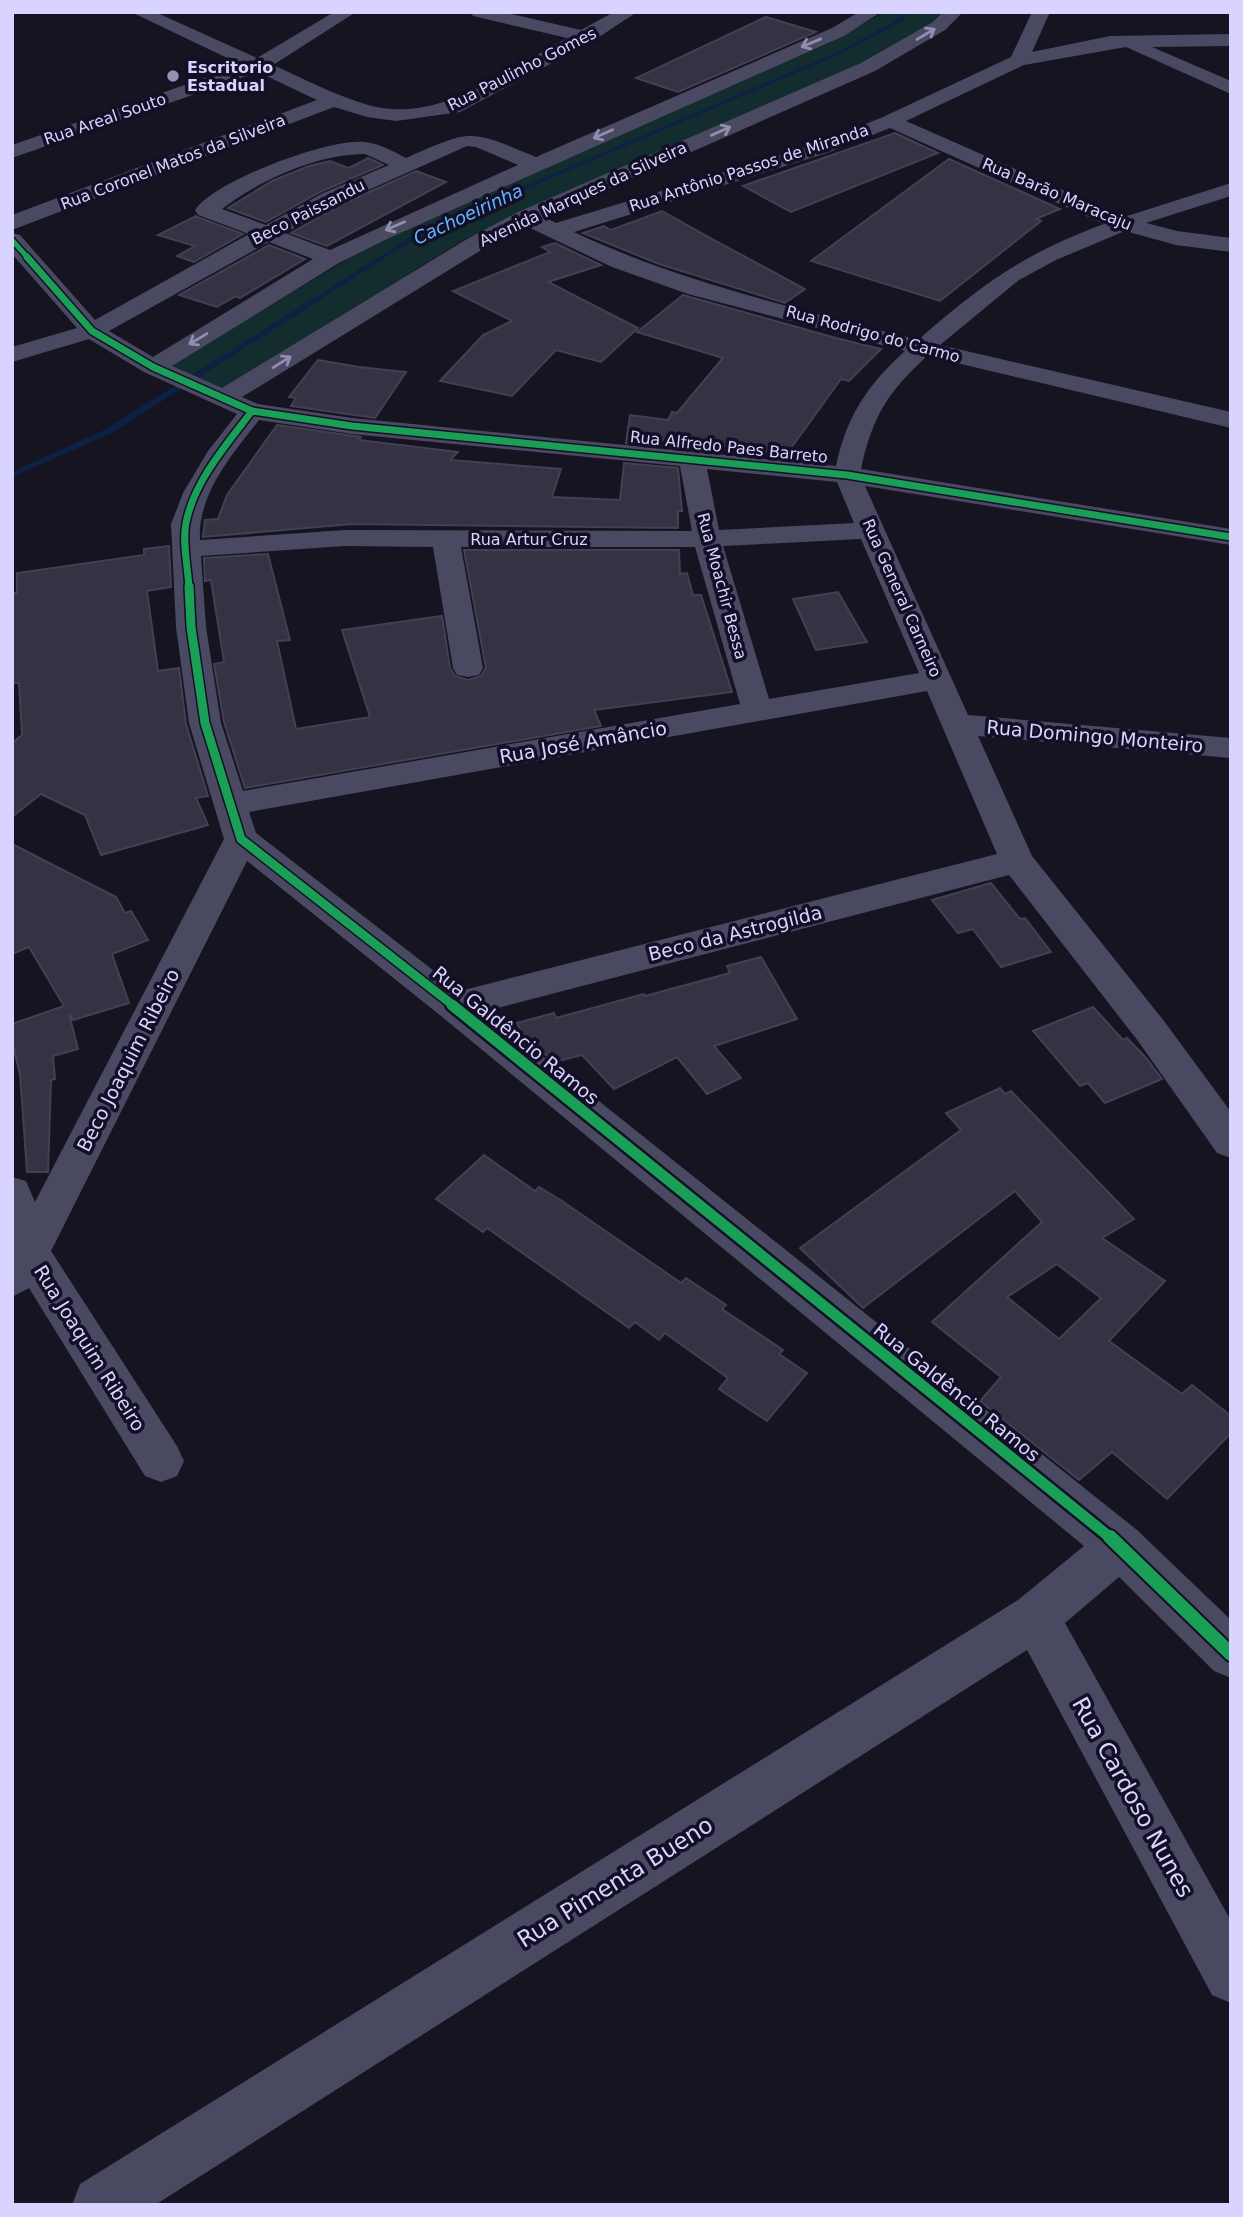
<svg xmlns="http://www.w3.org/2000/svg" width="1243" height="2217" viewBox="0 0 1243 2217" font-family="'DejaVu Sans',sans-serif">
	<rect width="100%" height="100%" fill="#161421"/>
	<polygon fill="#132c2d" points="884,12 945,12 932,25 885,54 465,239 220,390 167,367 412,221 832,42"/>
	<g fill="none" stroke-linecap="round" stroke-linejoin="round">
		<polygon fill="#0d2144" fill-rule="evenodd" points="903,12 909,12 903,21 841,54 424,233 112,433 12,477 12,472 106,429 420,231 837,52 899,19"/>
	</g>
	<g fill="#343243" stroke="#433f54" stroke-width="2" fill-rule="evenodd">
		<polygon points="766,17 816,32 678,92 636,78"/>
		<polygon points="895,133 938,153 791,212 743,186"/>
		<polygon points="368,158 383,165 320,192 266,222 228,208 272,181 309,166 330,161 349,168"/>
		<polygon points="949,159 1060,209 1036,219 1041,221 940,301 811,261"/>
		<polygon points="416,171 446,182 327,246 291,233 338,206"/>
		<polygon points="662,211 714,240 805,289 785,303 659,264 583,233 604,226 611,230"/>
		<polygon points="196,216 197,217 243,234 194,262 177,256 195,246 158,235"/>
		<polygon points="555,243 601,265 548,282 638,328 601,362 556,350 512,396 440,381 483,335 512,321 453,291 550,252 542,247"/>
		<polygon points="269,245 305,259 240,298 236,296 217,307 179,295"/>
		<polygon points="683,295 836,338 881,349 849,381 841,379 786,455 710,444 707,449 626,443 630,415 668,420 672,412 677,413 723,358 637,332"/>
		<polygon points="318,360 359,367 406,372 375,418 291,406 296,398 289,397"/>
		<polygon points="277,425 361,437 359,440 458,452 450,460 561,469 552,497 620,500 624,463 678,468 682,511 678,511 678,528 352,524 203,537 205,520 218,519 227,495"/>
		<polygon points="169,546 171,587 147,591 158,671 179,668 186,724 208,796 196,798 208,825 101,855 85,815 41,794 12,817 12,743 22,735 19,683 12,683 12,593 17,593 17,573 144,555 144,549"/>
		<polygon points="464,550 679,550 680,574 687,573 693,595 701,595 732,692 594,710 601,726 245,788 224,722 214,664 224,662 211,580 205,581 204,558 268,554 290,640 277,641 296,729 370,717 342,630 442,616 450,668 455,676 468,680 481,676 486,668"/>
		<polygon points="838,592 867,642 816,650 793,599"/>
		<polygon points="12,844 116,897 125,913 131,911 148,940 112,954 129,1003 73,1020 69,1014 78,1049 53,1056 55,1079 51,1080 48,1172 27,1172 20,1074 12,1042 12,1024 64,1006 29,947 12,954"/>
		<polygon points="991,883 1020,919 1025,918 1051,952 1001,967 973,929 958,933 932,900"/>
		<polygon points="761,957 797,1019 714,1046 741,1078 707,1094 677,1057 614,1089 582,1055 555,1062 524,1038 517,1023 554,1013 556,1018 644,994 645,996 730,973 727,966"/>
		<polygon points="1093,1007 1123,1040 1127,1038 1147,1059 1162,1079 1105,1103 1088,1083 1080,1086 1033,1031"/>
		<path d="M1000 1088 1005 1094 1011 1091 1134 1219 1102 1238 1165 1281 1109 1341 1182 1394 1192 1385 1231 1416V1433L1167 1499 1112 1452 1079 1480 980 1401 1001 1377 932 1322 1042 1222 1015 1191 863 1308 800 1248 961 1130 946 1113ZM1057 1264 1101 1298 1059 1339 1007 1297Z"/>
		<polygon points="484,1155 535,1191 539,1187 562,1201 681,1283 686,1278 726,1305 722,1309 783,1350 779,1354 807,1373 767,1421 719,1389 728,1378 665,1333 659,1340 635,1322 629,1328 487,1228 483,1232 436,1199"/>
	</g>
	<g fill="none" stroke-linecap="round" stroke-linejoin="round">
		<g fill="#4a4962" fill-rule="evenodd">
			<path d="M131 12H155L257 58 334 12H356L273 65C304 79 335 95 368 105 439 125 507 70 567 38L473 16 470 12H503L581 30 614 12H637L593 41 460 112 396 121 367 117 334 107 12 230V215L317 100 258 72 12 158V145L242 65Z"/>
			<path d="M859 12H881L844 36 389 238 339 263 172 366 222 388 467 239 518 212 861 63 933 22 943 12H963L945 30 875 71 544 217 556 223 813 145 883 117 1011 57 1032 12H1050L1032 52 1110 36 1231 34V46L1152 47 1231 81V94L1126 47 1024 65 906 121 1124 217 1231 183V196L1146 223 1177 231 1231 238V252L1176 245 1125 231 1056 260 1019 280 940 345 1231 412V428L927 356C888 392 872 417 861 469L1231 529V545L865 486 968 715 1231 738V758L978 736 1032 856 1164 1021 1231 1112V1158L1217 1153 1138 1041 1009 875 486 1011 1137 1530 1231 1620V1678L1214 1671 1119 1577 1065 1623 1231 1921V2003L1212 1995 1027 1650 155 2205H72L80 2184 1018 1600 1084 1546 441 1016 247 861 51 1251 177 1446 184 1461 177 1476 161 1482 145 1476 29 1288 12 1297V1177L26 1181 35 1202 224 839 189 723 176 627 171 524 183 493 208 451 237 414 144 372 89 339 12 362V347L77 328 12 254V233L20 235 95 320 249 234 198 215 195 210C216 180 329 138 365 142 380 144 393 151 406 158 473 129 468 129 536 157L832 28ZM890 128 1104 224C1023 254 982 284 918 340 801 309 684 284 574 232L827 153ZM467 146 476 147 518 165 330 250 285 233 337 204ZM365 154 389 165 321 194 266 225 222 209C260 180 317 154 365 154ZM526 226 612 267 688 294 905 351C868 384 846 417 836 466L352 418 258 404 242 397 483 249ZM269 242 313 259 153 357 109 331ZM259 420 352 434 680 466 692 531 345 530 200 540C197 495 233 453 259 420ZM707 469 837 482 854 523 719 530ZM861 539 919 673 769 699 723 546ZM345 546 433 547 453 668 457 675 468 677 479 675 483 668 461 547H695L740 704 243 791 221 723 206 627 201 556ZM927 691 997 854 460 991 256 833 249 812Z"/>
		</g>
		<g stroke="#130f26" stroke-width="8">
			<polyline id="cycleway-far4" points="12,240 29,259"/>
		</g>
		<g stroke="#130f26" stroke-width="10">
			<g id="cycleway-far3">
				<polyline points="27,257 92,331 153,367 252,411 352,426 847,475 1231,537"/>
				<path d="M189 588C188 568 182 542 186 523 194 481 227 444 252 411"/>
			</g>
		</g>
		<g stroke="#130f26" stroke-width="12">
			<polyline id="cycleway-far2" points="189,586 191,627 205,723 241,839 454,1006"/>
		</g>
		<g stroke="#130f26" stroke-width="16">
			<polyline id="cycleway-far1" points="452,1005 1112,1539"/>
		</g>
		<g stroke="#130f26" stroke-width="18">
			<polyline id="cycleway" points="1110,1537 1231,1654"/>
		</g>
		<use href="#cycleway-far4" stroke="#1a9f57" stroke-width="5"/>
		<use href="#cycleway-far3" stroke="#1a9f57" stroke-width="7"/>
		<use href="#cycleway-far2" stroke="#1a9f57" stroke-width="9"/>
		<use href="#cycleway-far1" stroke="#1a9f57" stroke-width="11"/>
		<use href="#cycleway" stroke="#1a9f57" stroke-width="14"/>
	</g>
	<defs><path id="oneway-shaft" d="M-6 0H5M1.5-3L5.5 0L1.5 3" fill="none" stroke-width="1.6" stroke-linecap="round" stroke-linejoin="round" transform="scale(1.75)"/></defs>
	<g stroke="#928eb0">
		<use href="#oneway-shaft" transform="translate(926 34) rotate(-31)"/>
		<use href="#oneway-shaft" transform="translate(811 43) rotate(157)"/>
		<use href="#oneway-shaft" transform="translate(721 131) rotate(-24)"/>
		<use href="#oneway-shaft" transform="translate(603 134) rotate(156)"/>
		<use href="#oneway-shaft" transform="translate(395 226) rotate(156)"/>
		<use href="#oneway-shaft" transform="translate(198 339) rotate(149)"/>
		<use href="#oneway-shaft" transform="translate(282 362) rotate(-32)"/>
	</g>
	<circle fill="#9591b1" stroke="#130f26" stroke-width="2.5" cx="173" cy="76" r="7"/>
	<g text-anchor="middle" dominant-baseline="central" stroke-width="7" stroke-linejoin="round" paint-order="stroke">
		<g font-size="16" font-weight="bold" fill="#d9d4ff" stroke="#130f26" text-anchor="start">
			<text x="187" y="67">Escritorio<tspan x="187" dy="18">Estadual</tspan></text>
		</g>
		<g font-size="16" fill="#d9d4ff" stroke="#130f26">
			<text transform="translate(522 69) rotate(-27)">Rua Paulinho Gomes</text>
			<text transform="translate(105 119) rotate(-19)">Rua Areal Souto</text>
			<text transform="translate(173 162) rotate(-21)">Rua Coronel Matos da Silveira</text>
			<text transform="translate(749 168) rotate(-18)">Rua Antônio Passos de Miranda</text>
			<text transform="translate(583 194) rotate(-25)">Avenida Marques da Silveira</text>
			<text transform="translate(1057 194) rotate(23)">Rua Barão Maracaju</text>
			<text transform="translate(308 212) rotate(-27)">Beco Paissandu</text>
			<text transform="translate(873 334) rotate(15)">Rua Rodrigo do Carmo</text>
			<text transform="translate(729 447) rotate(6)">Rua Alfredo Paes Barreto</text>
			<text x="529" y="539">Rua Artur Cruz</text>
			<text transform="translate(722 586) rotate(75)">Rua Moachir Bessa</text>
			<text transform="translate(902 598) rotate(66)">Rua General Carneiro</text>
		</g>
		<g font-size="18" font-style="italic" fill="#62b6ff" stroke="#130f26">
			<text transform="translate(468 214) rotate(-25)">Cachoeirinha</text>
		</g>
		<g font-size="19" fill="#d9d4ff" stroke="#130f26">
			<text transform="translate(1095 736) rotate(5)">Rua Domingo Monteiro</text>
			<text transform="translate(583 742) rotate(-10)">Rua José Amâncio</text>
			<text transform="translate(735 933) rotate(-14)">Beco da Astrogilda</text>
			<text transform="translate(516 1035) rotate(39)">Rua Galdêncio Ramos</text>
			<text transform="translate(128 1060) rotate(-63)">Beco Joaquim Ribeiro</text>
			<text transform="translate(90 1348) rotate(58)">Rua Joaquim Ribeiro</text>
			<text transform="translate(957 1392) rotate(39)">Rua Galdêncio Ramos</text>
		</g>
		<g font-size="23" fill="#d9d4ff" stroke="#130f26">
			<text transform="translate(1133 1797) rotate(61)">Rua Cardoso Nunes</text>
			<text transform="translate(615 1882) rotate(-32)">Rua Pimenta Bueno</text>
		</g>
	</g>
	<rect width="1243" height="2217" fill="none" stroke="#d9d4ff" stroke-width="28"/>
</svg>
